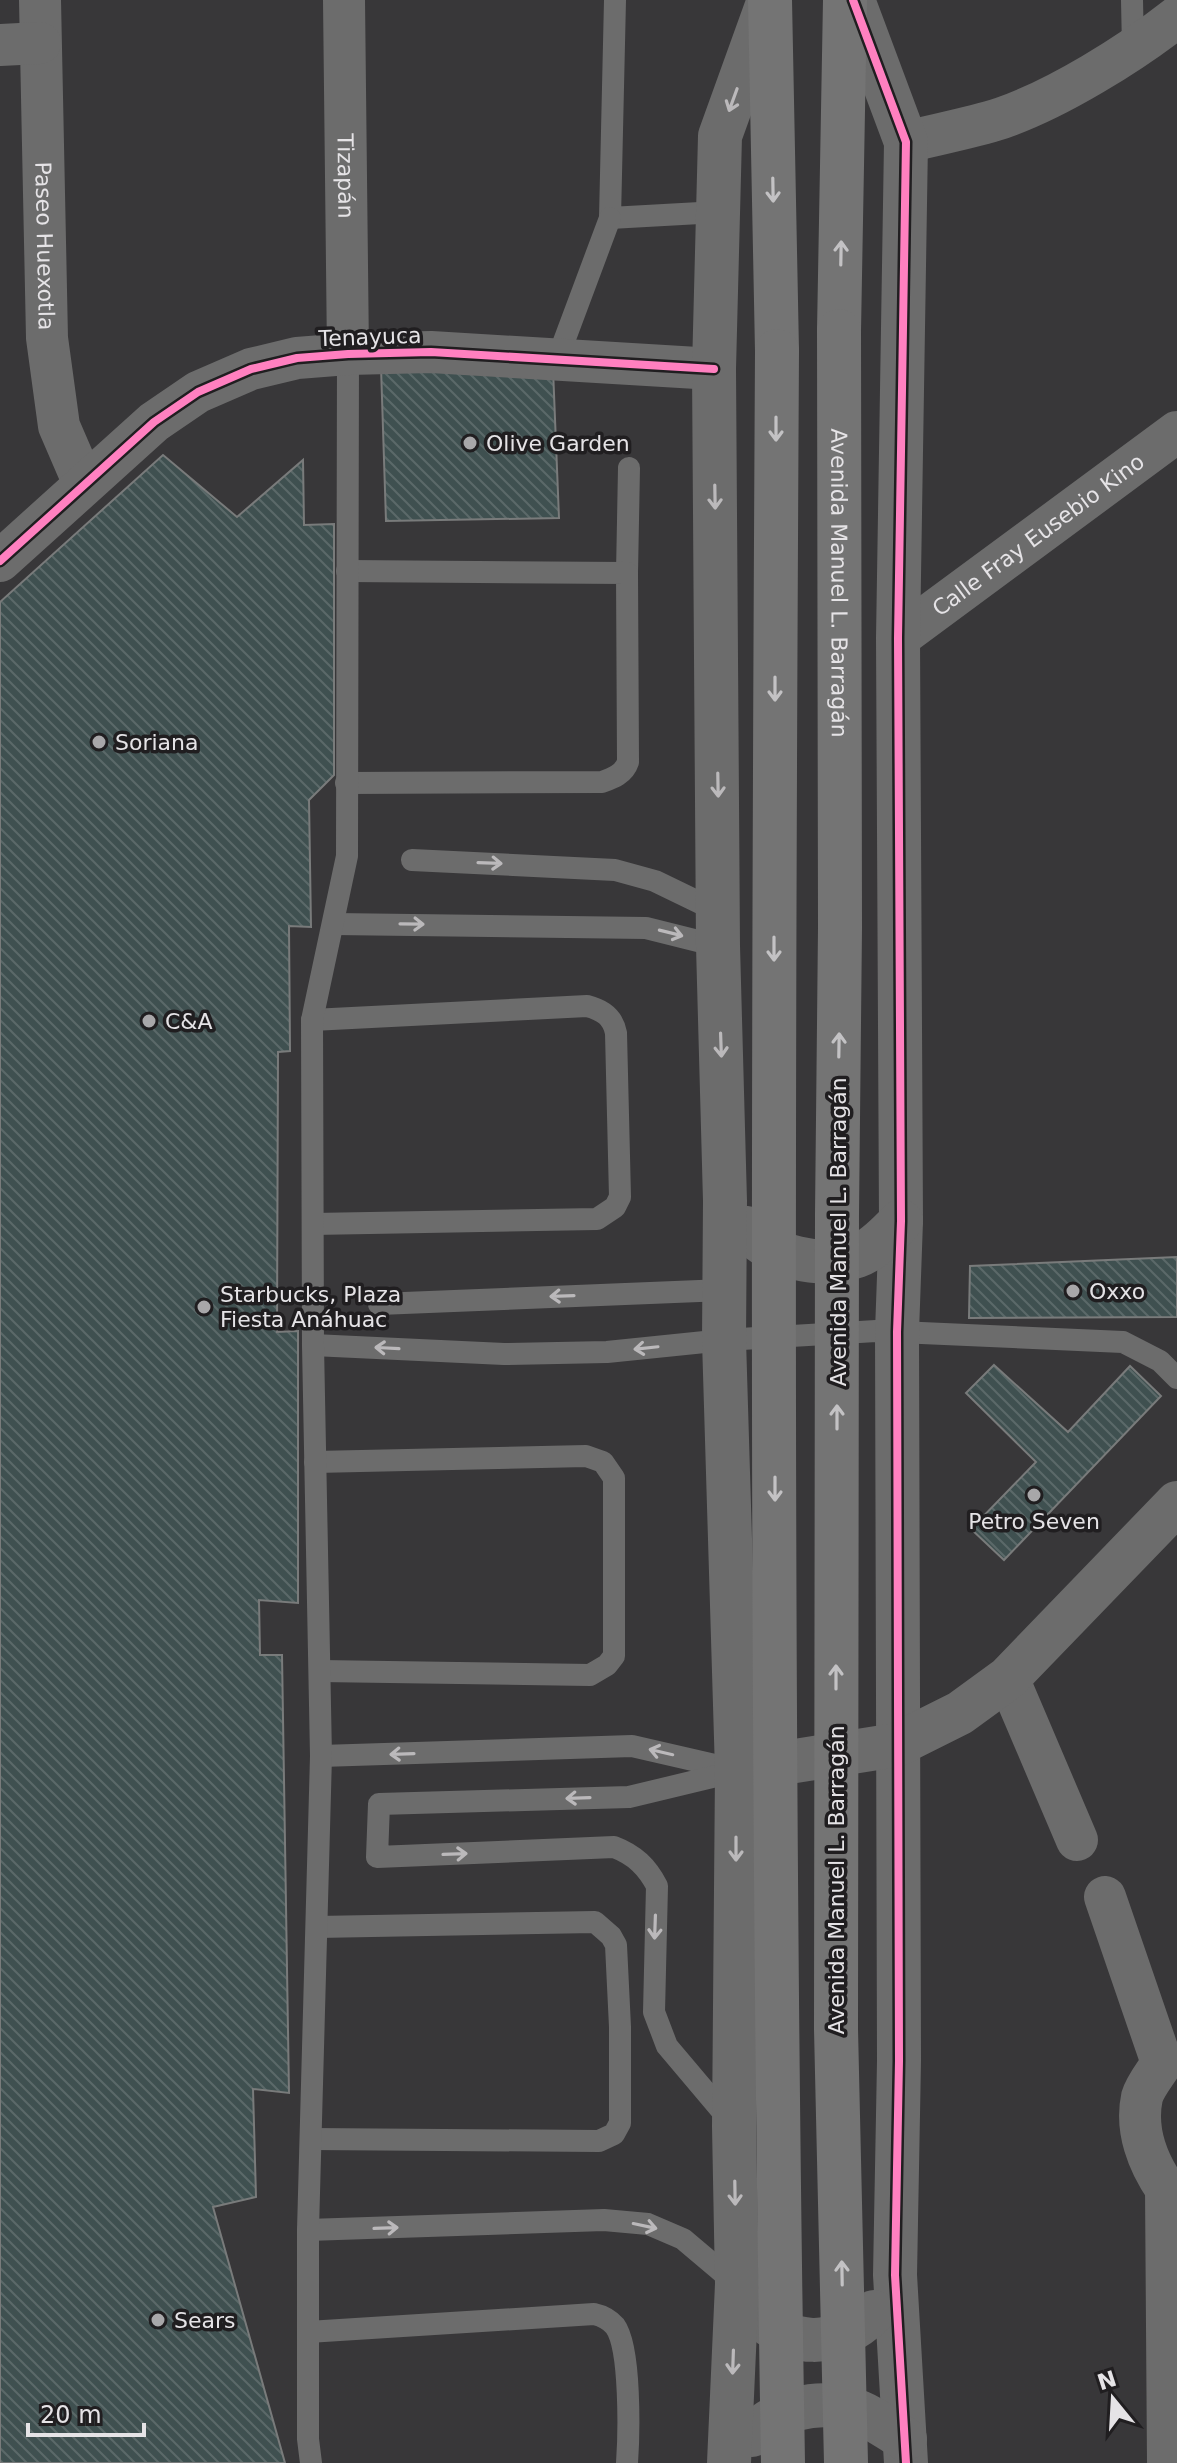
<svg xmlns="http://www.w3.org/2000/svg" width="1177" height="2463" viewBox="0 0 1177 2463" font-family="'DejaVu Sans',sans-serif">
	<defs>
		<pattern id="building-back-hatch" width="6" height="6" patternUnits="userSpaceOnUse" patternTransform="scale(2)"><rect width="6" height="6" fill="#3f5050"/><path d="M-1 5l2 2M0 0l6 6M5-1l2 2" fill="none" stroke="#5b6969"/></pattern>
	</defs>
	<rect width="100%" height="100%" fill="#383739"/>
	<g fill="url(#building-back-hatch)" stroke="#797b7b" stroke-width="2">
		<polygon points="381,367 553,369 559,518 386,521"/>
		<polygon points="163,455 237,517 303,460 304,525 334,524 334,775 309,800 311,927 289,926 290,1051 278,1052 277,1332 298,1331 298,1603 259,1600 260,1655 282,1655 289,2093 253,2089 256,2197 213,2207 285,2463 0,2463 0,602"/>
		<polygon points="1177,1257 1177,1317 969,1318 970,1266"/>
		<polygon points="994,1365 1068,1432 1130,1366 1161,1396 1004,1560 971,1529 1036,1462 966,1393"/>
	</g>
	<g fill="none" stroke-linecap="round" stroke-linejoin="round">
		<g stroke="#6c6c6c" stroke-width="22">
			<polyline points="615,0 610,218 718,212"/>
			<polyline points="1132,0 1133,49"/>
			<polyline points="557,360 610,218"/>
			<polyline points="627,573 629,468"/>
			<path d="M346 783 602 782C613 778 624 774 628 762L627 573 347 571"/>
			<polyline points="412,860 615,870 655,881 719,912"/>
			<polyline points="334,924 646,928 718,946"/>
			<path d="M312 1020 587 1006C603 1010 613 1017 616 1033L620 1197 615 1207 597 1219 313 1224"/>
			<polyline points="379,1304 724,1290"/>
			<polyline points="313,1345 504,1354 607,1352 724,1340 876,1331 1123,1342 1160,1361 1177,1378"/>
			<polyline points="315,1462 586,1456 603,1462 614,1478 614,1656 607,1665 590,1675 320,1671"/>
			<polyline points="321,1756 632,1746 732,1769"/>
			<path d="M732 2123 667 2046 654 2012 657 1886C647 1867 635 1855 614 1847L377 1857 379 1804 629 1797 737 1771"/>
			<polyline points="311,2139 599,2141 614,2134 620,2123 620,2027 616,1945 611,1936 595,1922 317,1927"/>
			<polyline points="308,2230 604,2220 648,2224 683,2239 735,2283"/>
			<path d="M308 2332 594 2314C603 2316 609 2319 615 2326 631 2348 629 2435 627 2463"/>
			<polyline points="311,2463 308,2439 308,2230 321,1756 313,1345 312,1020 347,856 348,354"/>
		</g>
		<g stroke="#6c6c6c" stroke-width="42">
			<path id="s1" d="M40 0 47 338 59 426 84 484"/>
			<path id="s2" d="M344 0 348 354"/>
			<polyline points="0,45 40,43"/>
			<path d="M906 142C938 134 971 128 1002 118 1057 99 1130 54 1177 17"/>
			<polyline points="0,561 154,422 198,392 251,369 297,358 348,354 431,352 714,369"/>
			<path id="s3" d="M898 638 1177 432"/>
			<polyline points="1008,1678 1077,1840"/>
			<path d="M1105 1897 1162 2063C1156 2073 1145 2086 1142 2097 1135 2130 1148 2163 1166 2189L1168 2463"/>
		</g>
		<g stroke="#6c6c6c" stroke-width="44">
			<polyline points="853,0 906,142 898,638 901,1221 897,1332 899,2061 895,2275 906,2463"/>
			<path d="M746 1228C771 1258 820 1269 857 1256 874 1250 889 1233 901 1221"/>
			<polyline points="739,1770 896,1745 960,1713 1008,1678 1177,1503"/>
			<path d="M753 2310C790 2349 835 2350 874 2312"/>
			<path d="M752 2435C777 2410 815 2399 850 2409 869 2414 888 2429 905 2439"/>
			<polyline points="729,2463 737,2284 734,2126 737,1771 724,1340 725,1201 718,946 714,369 720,136 769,0"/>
		</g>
		<g stroke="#747474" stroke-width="44">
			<polyline points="770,0 777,351"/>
			<polyline points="839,331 845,0"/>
		</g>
		<g stroke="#747474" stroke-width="44">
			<path id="s4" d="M839 331 840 928 837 1214 836 2029 846 2463"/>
			<path d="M777 351C773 1055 771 1759 783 2463"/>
		</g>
		<g stroke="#201e20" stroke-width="13">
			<g id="cycleway">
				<polyline points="853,0 906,142 898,638 901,1221 897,1332 899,2061 895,2275 906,2463"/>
				<polyline points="0,561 154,422 198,392 251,369 297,358 348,354 431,352 714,369"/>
			</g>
		</g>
		<use href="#cycleway" stroke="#ff80c0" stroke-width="8"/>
	</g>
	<defs><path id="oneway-shaft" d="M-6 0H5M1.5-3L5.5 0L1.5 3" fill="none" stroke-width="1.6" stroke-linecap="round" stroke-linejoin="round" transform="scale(2)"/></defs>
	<g stroke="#bbb9bb">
		<use href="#oneway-shaft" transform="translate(733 100) rotate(110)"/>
		<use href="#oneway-shaft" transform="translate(715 497) rotate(89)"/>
		<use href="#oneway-shaft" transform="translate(718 785) rotate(89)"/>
		<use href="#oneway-shaft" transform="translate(490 863) rotate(2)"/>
		<use href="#oneway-shaft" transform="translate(412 924) rotate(1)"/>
		<use href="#oneway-shaft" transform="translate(671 933) rotate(14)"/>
		<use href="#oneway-shaft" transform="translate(721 1045) rotate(88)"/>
		<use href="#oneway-shaft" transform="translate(562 1296) rotate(178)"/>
		<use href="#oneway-shaft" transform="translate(387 1348) rotate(-177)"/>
		<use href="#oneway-shaft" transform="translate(646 1348) rotate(174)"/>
		<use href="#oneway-shaft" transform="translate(661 1752) rotate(-167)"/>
		<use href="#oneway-shaft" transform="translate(402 1754) rotate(178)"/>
		<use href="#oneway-shaft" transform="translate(578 1798) rotate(178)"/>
		<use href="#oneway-shaft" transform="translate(736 1849) rotate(90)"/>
		<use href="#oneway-shaft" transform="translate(455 1854) rotate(-2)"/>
		<use href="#oneway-shaft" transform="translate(655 1927) rotate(92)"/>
		<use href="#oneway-shaft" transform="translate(735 2193) rotate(89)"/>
		<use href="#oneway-shaft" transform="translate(645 2226) rotate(12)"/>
		<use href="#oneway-shaft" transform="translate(386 2228) rotate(-2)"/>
		<use href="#oneway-shaft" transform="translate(733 2362) rotate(92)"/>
	</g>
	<g stroke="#c3c2c4">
		<use href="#oneway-shaft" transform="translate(773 190) rotate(89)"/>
		<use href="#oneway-shaft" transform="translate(841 253) rotate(-89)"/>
		<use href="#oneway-shaft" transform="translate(776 429) rotate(90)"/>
		<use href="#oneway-shaft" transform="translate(775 689) rotate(90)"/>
		<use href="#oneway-shaft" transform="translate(774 949) rotate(90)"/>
		<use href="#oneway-shaft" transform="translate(839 1045) rotate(-89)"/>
		<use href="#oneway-shaft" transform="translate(837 1417) rotate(-90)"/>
		<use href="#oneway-shaft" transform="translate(775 1489) rotate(90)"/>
		<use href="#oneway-shaft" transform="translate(836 1677) rotate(-90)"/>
		<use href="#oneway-shaft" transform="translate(842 2273) rotate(-91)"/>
	</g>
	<g fill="#a8a7a9" stroke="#201e20" stroke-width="3">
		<circle cx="470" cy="443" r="8"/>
		<circle cx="99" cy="742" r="8"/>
		<circle cx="149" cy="1021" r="8"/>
		<circle cx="1073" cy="1291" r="8"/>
		<circle cx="204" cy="1307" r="8"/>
		<circle cx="1034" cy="1495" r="8"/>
		<circle cx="158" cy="2320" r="8"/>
	</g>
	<g text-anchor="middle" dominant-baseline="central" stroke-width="7" stroke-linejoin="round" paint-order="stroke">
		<g font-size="22" fill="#e5e3e6" stroke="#201e20">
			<text stroke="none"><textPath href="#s2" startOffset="176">Tizapán</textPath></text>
			<text stroke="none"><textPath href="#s1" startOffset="246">Paseo Huexotla</textPath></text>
			<text transform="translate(370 337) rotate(-2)">Tenayuca</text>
			<text stroke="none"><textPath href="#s3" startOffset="174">Calle Fray Eusebio Kino</textPath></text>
			<text stroke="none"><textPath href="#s4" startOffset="252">Avenida Manuel L. Barragán</textPath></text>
			<text transform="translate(838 1232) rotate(-90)">Avenida Manuel L. Barragán</text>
			<text transform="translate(836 1880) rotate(-90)">Avenida Manuel L. Barragán</text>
		</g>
		<g font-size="22" fill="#e5e3e6" stroke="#201e20" text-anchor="start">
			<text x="486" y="443">Olive Garden</text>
			<text x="115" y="742">Soriana</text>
			<text x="165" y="1021">C&amp;A</text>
			<text x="1089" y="1291">Oxxo</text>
			<text x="220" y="1294">Starbucks, Plaza<tspan x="220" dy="25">Fiesta Anáhuac</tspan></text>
			<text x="1034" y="1521" text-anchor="middle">Petro Seven</text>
			<text x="174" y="2320">Sears</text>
		</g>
	</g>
	<g transform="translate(1113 2399) rotate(342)" stroke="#201e20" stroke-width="6" paint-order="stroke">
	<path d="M0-6L14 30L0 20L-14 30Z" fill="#e5e3e6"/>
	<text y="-12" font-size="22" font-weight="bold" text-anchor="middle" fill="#e5e3e6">N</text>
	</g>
	<path d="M28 2423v12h116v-12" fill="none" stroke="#e5e3e6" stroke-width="4"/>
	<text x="40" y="2423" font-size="24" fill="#e5e3e6" stroke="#201e20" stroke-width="6" paint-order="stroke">20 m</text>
</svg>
